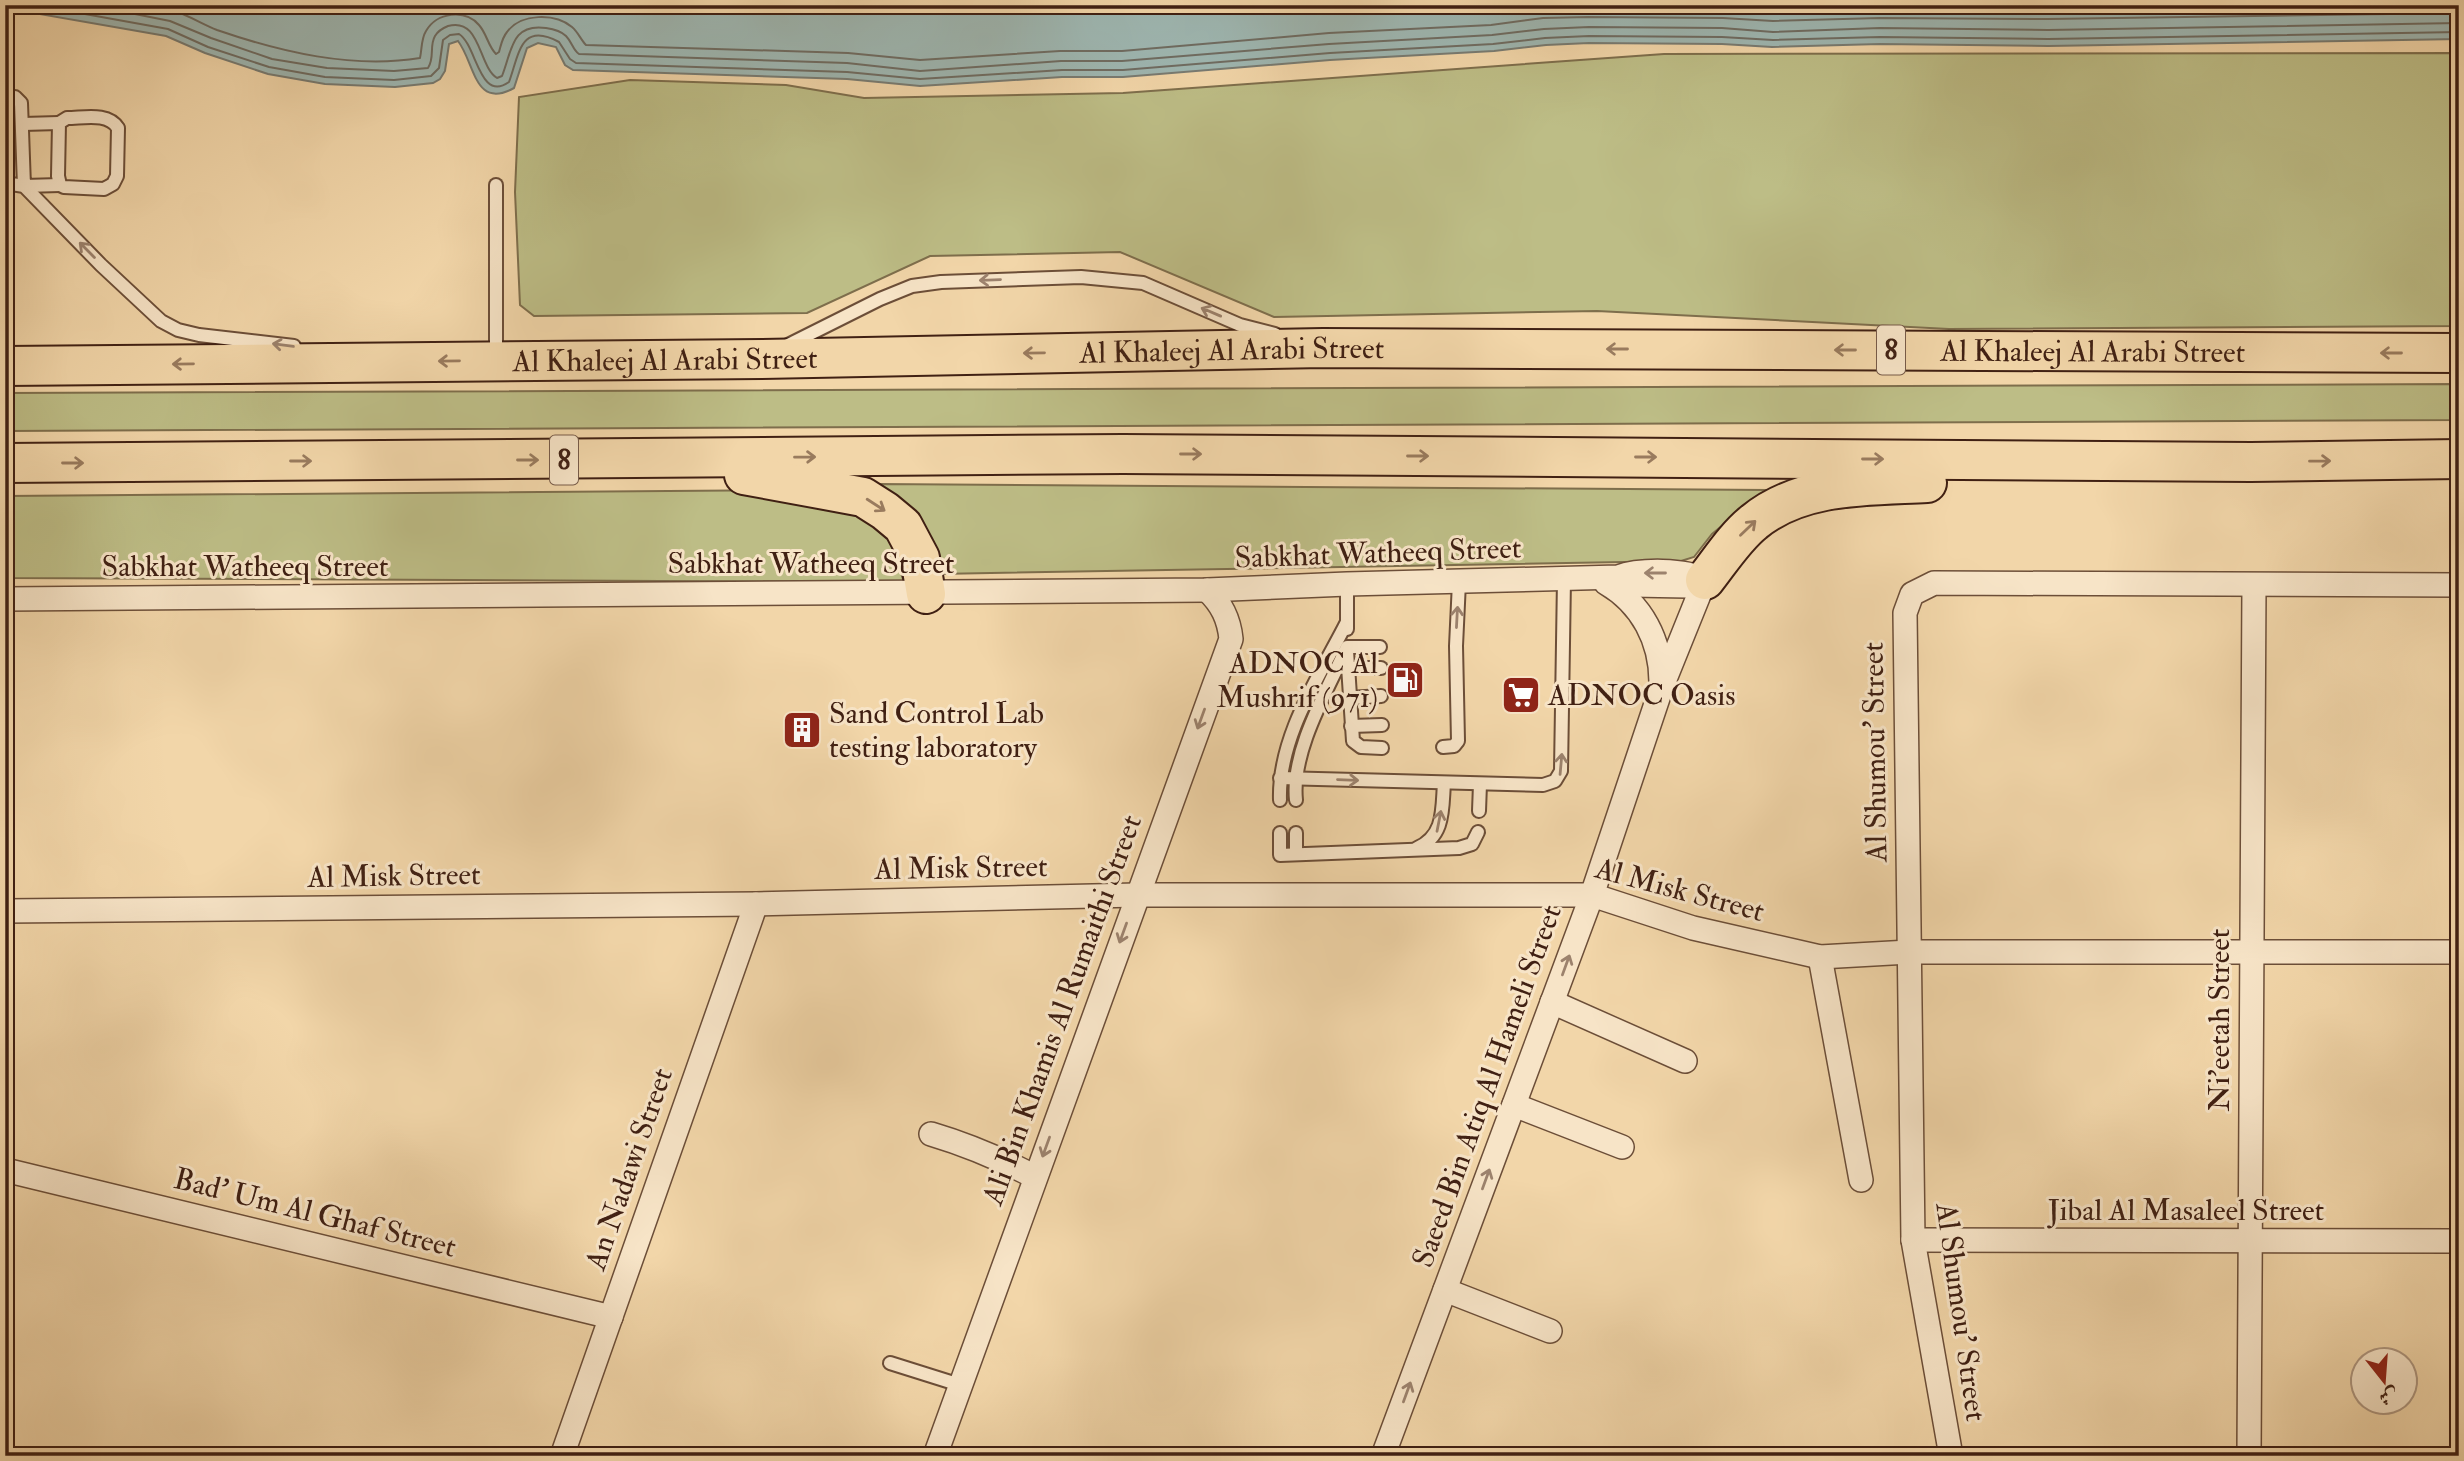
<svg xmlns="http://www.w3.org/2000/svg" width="2464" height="1461" viewBox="0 0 2464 1461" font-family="'IM FELL Double Pica',Amiri,serif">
	<rect width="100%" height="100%" fill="#f2d6a9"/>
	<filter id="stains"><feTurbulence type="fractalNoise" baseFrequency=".00286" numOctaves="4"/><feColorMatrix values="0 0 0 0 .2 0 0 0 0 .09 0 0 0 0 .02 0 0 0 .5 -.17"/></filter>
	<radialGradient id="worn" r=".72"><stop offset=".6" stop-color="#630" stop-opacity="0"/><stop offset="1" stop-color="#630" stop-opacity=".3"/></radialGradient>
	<g fill="#bdbd86" stroke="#7e6e4c" stroke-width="2">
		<polygon points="2459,53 2459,326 1949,329 1597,311 1274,317 1120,252 930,256 807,313 534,316 520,305 515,192 519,97 630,80 786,85 864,98 1123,93 1664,54"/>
		<polygon points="2459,384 2459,420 5,431 5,393"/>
		<polygon points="878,484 1766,490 1712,534 1694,557 1681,561 937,574"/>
		<polygon points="804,490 885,527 904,582 5,578 5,496"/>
	</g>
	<path fill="#9eb7b2" stroke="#787b72" stroke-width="2" d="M5 5H2459V39L2048 46 1880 44 1772 47 1722 44 1589 43 1546 45 1494 51 1330 60 1123 77H1062L920 86 847 79 573 70 565 65 556 47 538 43 527 48 514 88C474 110 475 63 458 41L449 44 445 71 440 79 433 83 395 87 325 84 268 74 205 53 166 36 5 8Z"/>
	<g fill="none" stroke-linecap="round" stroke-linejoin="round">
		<g stroke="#6f6c62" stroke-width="2">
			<path d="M35 5 168 29 208 47 269 67 325 77 394 80 431 76 439 68 443 40 450 35 459 34C477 45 479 103 509 82 519 55 520 21 559 42L570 59 576 63 847 72 920 79 1062 70H1123L1330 53 1493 44 1545 38 1589 36 1722 37 1773 40 1880 37 2048 39 2459 32"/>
			<path d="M90 5 170 21 211 38 272 59 327 68 394 71 428 68C435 58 429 46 435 36 438 31 443 28 448 26 481 17 478 66 497 78L502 76C512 51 511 23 546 28 553 29 561 31 566 36 572 42 573 50 579 54L847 63 920 71 1061 61H1122L1329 44 1492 35 1544 29 1589 27 1722 28 1773 32 1880 28 2048 30 2459 23"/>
			<path d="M146 5C155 7 164 8 172 10 188 15 202 24 217 30 281 52 352 69 420 58 422 49 421 39 426 31 437 12 465 9 479 25 487 34 488 46 496 54L499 52C501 45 502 38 507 32 521 13 555 13 572 27 578 32 581 40 586 45L848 53 920 60 1060 51H1122L1329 33 1491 25 1543 18 1588 17 1723 18 1773 21 1880 18 2048 19 2459 13"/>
		</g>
		<g stroke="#6c4e38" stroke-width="16">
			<g id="service">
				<polyline points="5,97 15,97 21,103 24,186 60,185"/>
				<path d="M67 118C84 118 108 112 118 128L117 176 113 184 104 189 64 187 60 185 58 176 59 123Z"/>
				<polyline points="23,124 59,123"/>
				<polyline points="5,183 24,186 101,265 161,321 178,330 199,335 294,346"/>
				<polyline points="496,185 496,356"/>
				<polyline points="786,346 880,299 912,286 941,282 1081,277 1143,283 1240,325 1275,334"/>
				<polyline points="1347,629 1347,584"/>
				<polyline points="1347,651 1353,741 1361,747 1382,748"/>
				<polyline points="1348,668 1381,668"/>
				<polyline points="1350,698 1381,696"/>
				<polyline points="1351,726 1382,725"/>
				<polyline points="1443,747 1454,746 1458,741 1456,646 1459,582"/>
				<polyline points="1280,778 1543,785 1555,781 1561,771 1564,579"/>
				<path d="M1280 800C1278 737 1319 677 1347 622"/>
				<path d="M1296 800C1291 751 1327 691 1347 647H1380"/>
				<polyline points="1479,811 1480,784"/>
				<polyline points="1280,833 1280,855 1459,848 1472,844 1478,832"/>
				<polyline points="1296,833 1296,854"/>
				<path d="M1417 848C1445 836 1442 809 1444 783"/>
				<polyline points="890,1363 960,1385"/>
			</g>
		</g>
		<g stroke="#6c4e38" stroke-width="26">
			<g id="minor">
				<path d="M1606 583C1642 604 1661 641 1661 682"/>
				<path d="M5 599 1207 590 1347 584 1618 577C1640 569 1685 569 1705 580L1687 586 1632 585 1618 577"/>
				<polyline points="5,911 756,904 1137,895 1592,895 1693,928 1820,957 1909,952 2459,952"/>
				<polyline points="1820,957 1861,1180"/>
				<polyline points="1552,1002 1685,1061"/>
				<polyline points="1514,1105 1622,1147"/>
				<path d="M931 1134C968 1145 1001 1159 1035 1177"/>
				<polyline points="5,1170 611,1317"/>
				<polyline points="1913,1240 2459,1241"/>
				<polyline points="1445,1290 1550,1331"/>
				<polyline points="562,1456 756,904"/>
				<path d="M935 1456 1231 639C1229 619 1222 604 1207 590"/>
				<polyline points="1383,1456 1592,895 1661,689 1705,580"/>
				<polyline points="1951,1456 1913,1240 1905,613 1912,594 1934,583 2459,585"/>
				<polyline points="2249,1456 2254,585"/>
			</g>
		</g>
		<g stroke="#402013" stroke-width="42">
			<g id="trunk">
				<path id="s1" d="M5 366 762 359 1323 348 2459 353"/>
				<polyline points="5,463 1123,454 2251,462 2459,459"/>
				<polyline points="744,475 863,497 885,511 903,526 920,558 926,594"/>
				<path d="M1705 580C1720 561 1735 537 1754 522 1801 483 1869 486 1927 483"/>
			</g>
		</g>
		<use href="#service" stroke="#f7e4c7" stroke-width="12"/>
		<use href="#minor" stroke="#f7e4c7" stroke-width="23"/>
		<use href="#trunk" stroke="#f2d6a9" stroke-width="38"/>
	</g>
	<defs><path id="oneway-shaft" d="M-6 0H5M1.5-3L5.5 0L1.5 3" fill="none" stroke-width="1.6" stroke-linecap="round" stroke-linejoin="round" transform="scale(1.75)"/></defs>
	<g stroke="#9c826d">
		<use href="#oneway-shaft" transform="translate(87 250) rotate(-135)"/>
		<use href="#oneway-shaft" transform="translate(990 280) rotate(178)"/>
		<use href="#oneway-shaft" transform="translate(1211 312) rotate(-157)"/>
		<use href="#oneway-shaft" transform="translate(283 345) rotate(-172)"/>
		<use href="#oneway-shaft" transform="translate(1655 573) rotate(180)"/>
		<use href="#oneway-shaft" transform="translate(1457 617) rotate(-87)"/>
		<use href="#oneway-shaft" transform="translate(1201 719) rotate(110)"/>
		<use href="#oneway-shaft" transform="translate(1561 764) rotate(-85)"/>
		<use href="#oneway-shaft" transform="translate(1348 780) rotate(2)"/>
		<use href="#oneway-shaft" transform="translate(1439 821) rotate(-79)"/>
		<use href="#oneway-shaft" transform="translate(1123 933) rotate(110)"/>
		<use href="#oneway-shaft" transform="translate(1566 965) rotate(-70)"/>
		<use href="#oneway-shaft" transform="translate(1046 1147) rotate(110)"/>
		<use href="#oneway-shaft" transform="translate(1486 1179) rotate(-70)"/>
		<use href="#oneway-shaft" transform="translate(1407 1392) rotate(-70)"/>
	</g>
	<g stroke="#997b5e">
		<use href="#oneway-shaft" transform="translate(1617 349) rotate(-180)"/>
		<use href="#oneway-shaft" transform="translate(1845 350) rotate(-180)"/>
		<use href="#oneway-shaft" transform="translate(1034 353) rotate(179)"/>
		<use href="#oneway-shaft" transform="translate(2391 353) rotate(-180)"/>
		<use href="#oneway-shaft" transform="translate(449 361) rotate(179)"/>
		<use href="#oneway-shaft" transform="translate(183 364) rotate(179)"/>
		<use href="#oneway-shaft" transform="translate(1191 454)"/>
		<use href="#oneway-shaft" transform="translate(1418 456)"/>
		<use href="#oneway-shaft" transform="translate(805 457) rotate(-1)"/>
		<use href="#oneway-shaft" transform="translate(1646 457)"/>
		<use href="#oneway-shaft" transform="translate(1873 459)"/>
		<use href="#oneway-shaft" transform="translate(528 460)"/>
		<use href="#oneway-shaft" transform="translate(301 461)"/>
		<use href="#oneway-shaft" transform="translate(2320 461) rotate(-1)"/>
		<use href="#oneway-shaft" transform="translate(73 463)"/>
		<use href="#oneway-shaft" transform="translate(876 505) rotate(33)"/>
		<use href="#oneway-shaft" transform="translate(1748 528) rotate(-44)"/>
	</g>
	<defs>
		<g id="fuel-square" transform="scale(2.0125)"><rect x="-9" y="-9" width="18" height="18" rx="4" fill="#8f2418" stroke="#f7e4c7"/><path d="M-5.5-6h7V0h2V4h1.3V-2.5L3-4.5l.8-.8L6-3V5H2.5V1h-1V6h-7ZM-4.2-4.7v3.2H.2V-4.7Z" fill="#fff"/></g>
		<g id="supermarket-square" transform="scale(2.0125)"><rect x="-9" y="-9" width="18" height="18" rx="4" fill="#8f2418" stroke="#f7e4c7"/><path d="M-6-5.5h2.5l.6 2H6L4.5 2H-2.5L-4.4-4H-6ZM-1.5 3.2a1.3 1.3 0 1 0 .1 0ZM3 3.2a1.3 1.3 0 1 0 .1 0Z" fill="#fff"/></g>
		<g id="building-square" transform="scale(2.0125)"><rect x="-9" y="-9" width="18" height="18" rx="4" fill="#8f2418" stroke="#f7e4c7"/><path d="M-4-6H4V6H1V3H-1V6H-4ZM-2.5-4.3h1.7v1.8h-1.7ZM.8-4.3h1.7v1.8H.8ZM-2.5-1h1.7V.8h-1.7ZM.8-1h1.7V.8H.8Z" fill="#fff"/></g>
	</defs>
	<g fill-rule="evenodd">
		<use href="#fuel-square" x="1405" y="680"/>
		<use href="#supermarket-square" x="1521" y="695"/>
		<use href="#building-square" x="802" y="730"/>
	</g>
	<g text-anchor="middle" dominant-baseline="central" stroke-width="6" stroke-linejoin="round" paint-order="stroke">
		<g fill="#f7e4c7" stroke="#775b49" stroke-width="2">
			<rect x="1877" y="325.5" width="28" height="49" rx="5"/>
			<rect x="550" y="435.5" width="28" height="49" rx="5"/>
		</g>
		<g font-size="28" font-weight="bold" fill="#402013">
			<text x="1891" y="350">8</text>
			<text x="564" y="460">8</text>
		</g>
		<g font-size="30" fill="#402013" stroke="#f7e4c7">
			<text stroke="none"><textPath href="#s1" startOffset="1227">Al Khaleej Al Arabi Street</textPath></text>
			<text stroke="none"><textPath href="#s1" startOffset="2088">Al Khaleej Al Arabi Street</textPath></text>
			<text stroke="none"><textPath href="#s1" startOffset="660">Al Khaleej Al Arabi Street</textPath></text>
			<text transform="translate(1378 553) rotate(-2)">Sabkhat Watheeq Street</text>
			<text x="811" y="563">Sabkhat Watheeq Street</text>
			<text x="245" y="566">Sabkhat Watheeq Street</text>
			<text transform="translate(1875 752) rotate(-91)">Al Shumou' Street</text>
			<text transform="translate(961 868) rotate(-1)">Al Misk Street</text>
			<text transform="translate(394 876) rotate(-1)">Al Misk Street</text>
			<text transform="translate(1680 890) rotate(15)">Al Misk Street</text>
			<text transform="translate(1062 1010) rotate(-70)">Ali Bin Khamis Al Rumaithi Street</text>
			<text transform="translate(2219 1020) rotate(-90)">Ni'eetah Street</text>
			<text transform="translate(1487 1086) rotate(-70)">Saeed Bin Atiq Al Hameli Street</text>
			<text transform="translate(629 1169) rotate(-71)">An Nadawi Street</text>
			<text x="2186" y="1210">Jibal Al Masaleel Street</text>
			<text transform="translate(315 1213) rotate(14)">Bad' Um Al Ghaf Street</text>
			<text transform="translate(1961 1312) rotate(82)">Al Shumou' Street</text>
		</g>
		<g font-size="30" fill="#402013" stroke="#f7e4c7" text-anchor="start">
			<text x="1378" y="663" text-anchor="end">ADNOC Al<tspan x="1378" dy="34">Mushrif (971)</tspan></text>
			<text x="1548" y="695">ADNOC Oasis</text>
			<text x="829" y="713">Sand Control Lab<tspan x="829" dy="34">testing laboratory</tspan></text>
		</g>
	</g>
	<rect width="2464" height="1461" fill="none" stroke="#f2d6a9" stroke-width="28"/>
	<rect x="7" y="7" width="2450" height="1447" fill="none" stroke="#402013" stroke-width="3.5"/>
	<rect x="14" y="14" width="2436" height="1433" fill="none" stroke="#402013" stroke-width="2"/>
	<g transform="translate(2384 1381) rotate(163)"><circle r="33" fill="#f7e4c7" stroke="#ae967f" stroke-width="2"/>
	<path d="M0-5L12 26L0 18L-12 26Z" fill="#8f2418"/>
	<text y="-10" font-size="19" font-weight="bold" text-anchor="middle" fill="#402013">ش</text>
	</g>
	<rect width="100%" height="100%" filter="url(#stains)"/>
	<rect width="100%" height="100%" fill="url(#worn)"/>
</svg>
